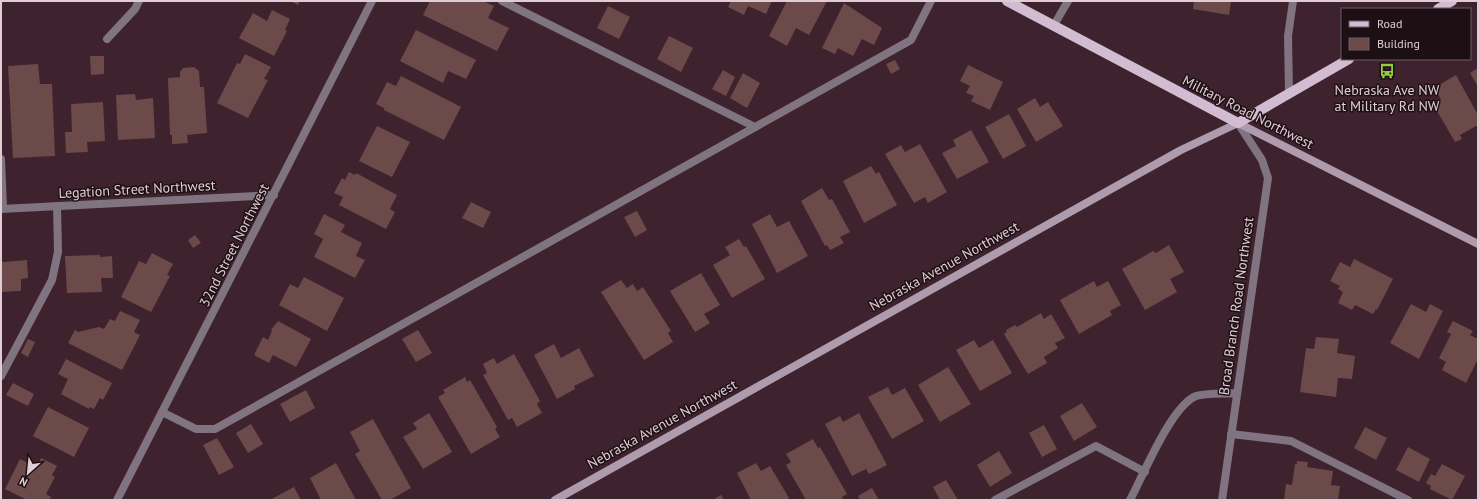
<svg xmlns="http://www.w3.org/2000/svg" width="1479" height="501" viewBox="0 0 1479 501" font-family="'PT Sans',sans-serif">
	<rect width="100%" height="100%" fill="#3e222e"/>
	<g fill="#6c4a49">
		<polygon points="290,1 300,1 298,5"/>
		<polygon points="430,1 483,1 494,6 488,18 509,28 497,51 423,15"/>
		<polygon points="731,1 772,1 766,14 748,6 744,15 728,7"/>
		<polygon points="787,1 827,1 809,35 796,28 787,46 769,36"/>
		<polygon points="1194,1 1231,1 1229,15 1193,9"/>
		<polygon points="844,3 882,28 874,45 862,39 853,56 838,48 835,54 822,48"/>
		<polygon points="608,6 630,17 619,39 597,28"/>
		<polygon points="272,10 290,19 285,30 287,31 274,56 239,38 253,13 267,21"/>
		<polygon points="416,30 476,60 466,79 448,71 443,83 400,61"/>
		<polygon points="669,36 693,48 681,72 657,59"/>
		<polygon points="245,54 271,67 264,79 268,80 248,118 217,103 237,63 240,64"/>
		<polygon points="90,56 104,56 104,74 91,75"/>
		<polygon points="895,60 900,69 891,74 886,64"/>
		<polygon points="38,64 40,84 52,84 55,156 13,158 8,66"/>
		<polygon points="968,65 1003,82 990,110 971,101 974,96 966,93 970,86 960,81"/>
		<polygon points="194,67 199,71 200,87 204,87 207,133 187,135 188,143 172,144 172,135 170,135 168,78 180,77 180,72 183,68"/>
		<polygon points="1478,68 1478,87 1470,73"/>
		<polygon points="723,70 735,77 726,96 712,89"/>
		<polygon points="743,73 760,83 747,108 730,98"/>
		<polygon points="1456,75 1478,115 1478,125 1460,135 1462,139 1455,142 1433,104 1441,99 1434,88"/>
		<polygon points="401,76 461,107 444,140 384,110 384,108 376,104 387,82 396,86"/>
		<polygon points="135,94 136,100 153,98 155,138 118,140 116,95"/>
		<polygon points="1035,98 1040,107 1048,102 1063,126 1036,142 1017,109"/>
		<polygon points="103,102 105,141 87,142 88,152 66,153 65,132 72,132 71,104"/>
		<polygon points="1009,114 1026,146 1003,159 985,127"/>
		<polygon points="377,126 410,142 392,177 359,161"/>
		<polygon points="971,130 989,162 957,179 942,153 956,146 953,140"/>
		<polygon points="920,144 947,192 928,203 925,197 914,203 885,154 901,145 905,152"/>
		<polygon points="871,166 876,174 879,172 897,205 864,223 843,181"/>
		<polygon points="349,172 355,175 356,173 397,195 390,209 395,212 386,229 339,205 343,197 334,193 342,178 345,180"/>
		<polygon points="822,188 829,200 832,199 850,232 840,237 844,243 830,250 827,245 825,246 801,201"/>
		<polygon points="471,202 491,212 483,228 462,218"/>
		<polygon points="637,211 647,230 635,237 624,217"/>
		<polygon points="324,214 345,225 341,232 362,243 356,256 365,260 355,278 314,257 323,239 314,234"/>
		<polygon points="770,214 777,227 789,221 808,256 777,273 752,224"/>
		<polygon points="195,235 201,243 193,248 188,240"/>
		<polygon points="739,239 744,247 746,246 765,279 732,298 713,265 730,255 725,247"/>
		<polygon points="1169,245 1184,272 1170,279 1177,292 1145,310 1122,269 1153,251 1156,253"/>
		<polygon points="152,253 173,264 167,275 170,276 151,312 121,297 139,261 146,264"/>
		<polygon points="100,255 100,257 112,256 113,278 101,278 102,292 67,293 65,256"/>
		<polygon points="1354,259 1393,279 1377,310 1376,309 1373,314 1355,305 1352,310 1338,303 1343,292 1338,289 1340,286 1330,281 1340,262 1350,267"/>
		<polygon points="1,260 3,262 27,260 28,278 21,279 21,291 1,292"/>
		<polygon points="701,273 720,305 704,314 710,323 695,332 670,291"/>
		<polygon points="304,277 344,298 327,331 279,305 290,284 298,288"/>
		<polygon points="621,280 627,288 633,284 637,291 643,287 671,331 668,333 673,342 644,360 601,292"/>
		<polygon points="1094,281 1097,287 1108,281 1121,305 1110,311 1112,315 1079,334 1060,300"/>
		<polygon points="1411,304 1426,312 1430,304 1443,311 1419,359 1390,343"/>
		<polygon points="120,311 140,320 134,332 140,335 122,370 68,343 75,330 78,332 99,327 104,329 110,319 115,321"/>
		<polygon points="1041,313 1044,319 1051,314 1065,338 1055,343 1058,348 1044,357 1047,363 1028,374 1004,334 1007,332 1006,330 1015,325 1017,327"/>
		<polygon points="278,321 311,339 296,367 273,355 269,363 254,355 263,337 268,340 272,331 271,330"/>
		<polygon points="1453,321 1473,331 1470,335 1478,339 1478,359 1466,383 1442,370 1446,362 1439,358 1451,334 1447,332"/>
		<polygon points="418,330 432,353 416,362 402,339"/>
		<polygon points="1316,337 1339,339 1337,353 1355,356 1352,379 1338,378 1336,397 1300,392 1306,348 1314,349"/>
		<polygon points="28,339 35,342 28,357 21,353"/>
		<polygon points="974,340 979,348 993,340 1012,373 980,391 956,350"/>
		<polygon points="554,344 561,358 579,348 594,376 574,386 575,389 557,399 534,355"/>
		<polygon points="514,354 540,401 537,404 542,413 517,427 512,418 508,420 483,375 487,373 483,364 494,358 497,364"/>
		<polygon points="66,359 112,383 103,400 100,398 94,409 90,407 89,409 61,394 68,379 58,374"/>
		<polygon points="948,367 971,404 940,422 918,385"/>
		<polygon points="465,377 467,382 470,380 497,427 495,429 500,437 471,454 438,397 445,393 443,390"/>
		<polygon points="13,383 34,394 28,406 6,395"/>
		<polygon points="888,387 892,395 905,388 924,421 892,439 868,397"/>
		<polygon points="306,390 315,408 290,422 280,404"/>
		<polygon points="1082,403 1097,427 1074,441 1060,416"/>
		<polygon points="48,407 89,428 74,457 33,436"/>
		<polygon points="429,413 452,452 423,469 403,437 417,429 413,423"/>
		<polygon points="859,413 887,465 869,474 866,469 852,476 825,424 840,416 843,422"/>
		<polygon points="373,419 411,488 390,500 382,500 355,454 360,451 350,432"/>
		<polygon points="251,424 263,444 248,453 236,433"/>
		<polygon points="1044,425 1057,449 1042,457 1029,433"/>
		<polygon points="1365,427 1387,438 1376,460 1354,448"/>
		<polygon points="217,438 234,467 219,475 203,445"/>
		<polygon points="813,439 818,448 820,447 847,494 842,497 843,500 806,500 786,465 791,462 786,454"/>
		<polygon points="1408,447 1430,459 1419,482 1396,470"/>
		<polygon points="999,451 1012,473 990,487 977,465"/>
		<polygon points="41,458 57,466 52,475 55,477 46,494 51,497 49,500 27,500 5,489 20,459 37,467"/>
		<polygon points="1297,461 1308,462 1307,467 1333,471 1331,485 1340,486 1338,500 1284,500 1286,484 1292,485 1295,464 1297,464"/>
		<polygon points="336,463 356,500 321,500 310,478"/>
		<polygon points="756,463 761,471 770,466 789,498 786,500 751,500 737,473"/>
		<polygon points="1442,464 1465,476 1452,500 1430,489 1431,486 1426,483 1431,474 1435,476"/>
		<polygon points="946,480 958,500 940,500 933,487"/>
		<polygon points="294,487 301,500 270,500"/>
		<polygon points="872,488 879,500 860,500 858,496"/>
		<polygon points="721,495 724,500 713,500"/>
	</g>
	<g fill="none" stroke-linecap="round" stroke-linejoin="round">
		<g stroke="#7f747f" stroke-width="8">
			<polyline points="502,1 755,127"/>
			<polyline points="1054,25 1068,1"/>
			<polyline points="107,39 135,9 139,1"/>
			<polyline points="1,159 3,208"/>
			<polyline points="1,376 52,280 58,252 57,206"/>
			<polyline points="162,412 196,429 215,429 911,40 931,1"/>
			<polyline points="1231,434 1291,441 1408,500"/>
			<polyline points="995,500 1096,446 1145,472"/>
		</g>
		<g stroke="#7f747f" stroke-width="8">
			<polyline points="1289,92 1288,36 1293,1"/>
			<polyline points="1,209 274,195"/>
			<polyline points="117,500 372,1"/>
			<path d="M1130 500C1143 476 1171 406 1196 396 1206 393 1226 394 1237 393"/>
			<polyline points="1222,500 1268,178 1262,160 1238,123"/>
		</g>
		<polyline stroke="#ae9cae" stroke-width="8" points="555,500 1181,150 1238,123 1478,244"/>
		<g stroke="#d2bcd2" stroke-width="10">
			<polyline points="1007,1 1238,123 1349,59"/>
			<polyline points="1438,9 1452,1"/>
		</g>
	</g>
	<defs>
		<g id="bus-bare" transform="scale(1.2)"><path d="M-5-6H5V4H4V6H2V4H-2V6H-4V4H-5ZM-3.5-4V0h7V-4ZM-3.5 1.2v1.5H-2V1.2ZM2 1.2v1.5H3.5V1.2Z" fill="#93cd3e" stroke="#1d1015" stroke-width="2.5" paint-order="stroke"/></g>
	</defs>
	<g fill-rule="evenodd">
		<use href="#bus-bare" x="1387" y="71"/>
	</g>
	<g text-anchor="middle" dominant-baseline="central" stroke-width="3" stroke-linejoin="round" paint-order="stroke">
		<g font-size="14" fill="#e0ccd3" stroke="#1d1015">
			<text x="1387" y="90">Nebraska Ave NW<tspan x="1387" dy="16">at Military Rd NW</tspan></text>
		</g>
		<g font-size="14" fill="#e0ccd3" stroke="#1d1015">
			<text transform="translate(1248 112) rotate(27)">Military Road Northwest</text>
			<text transform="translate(137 189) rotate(-3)">Legation Street Northwest</text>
			<text transform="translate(234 245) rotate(-63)">32nd Street Northwest</text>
			<text transform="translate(944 266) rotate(-29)">Nebraska Avenue Northwest</text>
			<text transform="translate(1236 306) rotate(-82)">Broad Branch Road Northwest</text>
			<text transform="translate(662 424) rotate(-29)">Nebraska Avenue Northwest</text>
		</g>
	</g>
	<rect width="1479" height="501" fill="none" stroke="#e0ccd3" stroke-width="4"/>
	<rect x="1341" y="8" width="130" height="52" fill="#1d1015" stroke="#6b5b61"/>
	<rect x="1349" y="21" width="20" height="6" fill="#d2bcd2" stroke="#6b5b61"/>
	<text x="1377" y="28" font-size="12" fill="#e0ccd3">Road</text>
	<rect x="1349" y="38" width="20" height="12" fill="#6c4a49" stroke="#6b5b61"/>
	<text x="1377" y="48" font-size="12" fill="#e0ccd3">Building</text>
	<g transform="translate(28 473) rotate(207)" stroke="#1d1015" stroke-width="3" paint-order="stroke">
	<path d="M0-3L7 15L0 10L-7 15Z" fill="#e0ccd3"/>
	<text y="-6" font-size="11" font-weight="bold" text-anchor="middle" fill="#e0ccd3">N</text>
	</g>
</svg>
